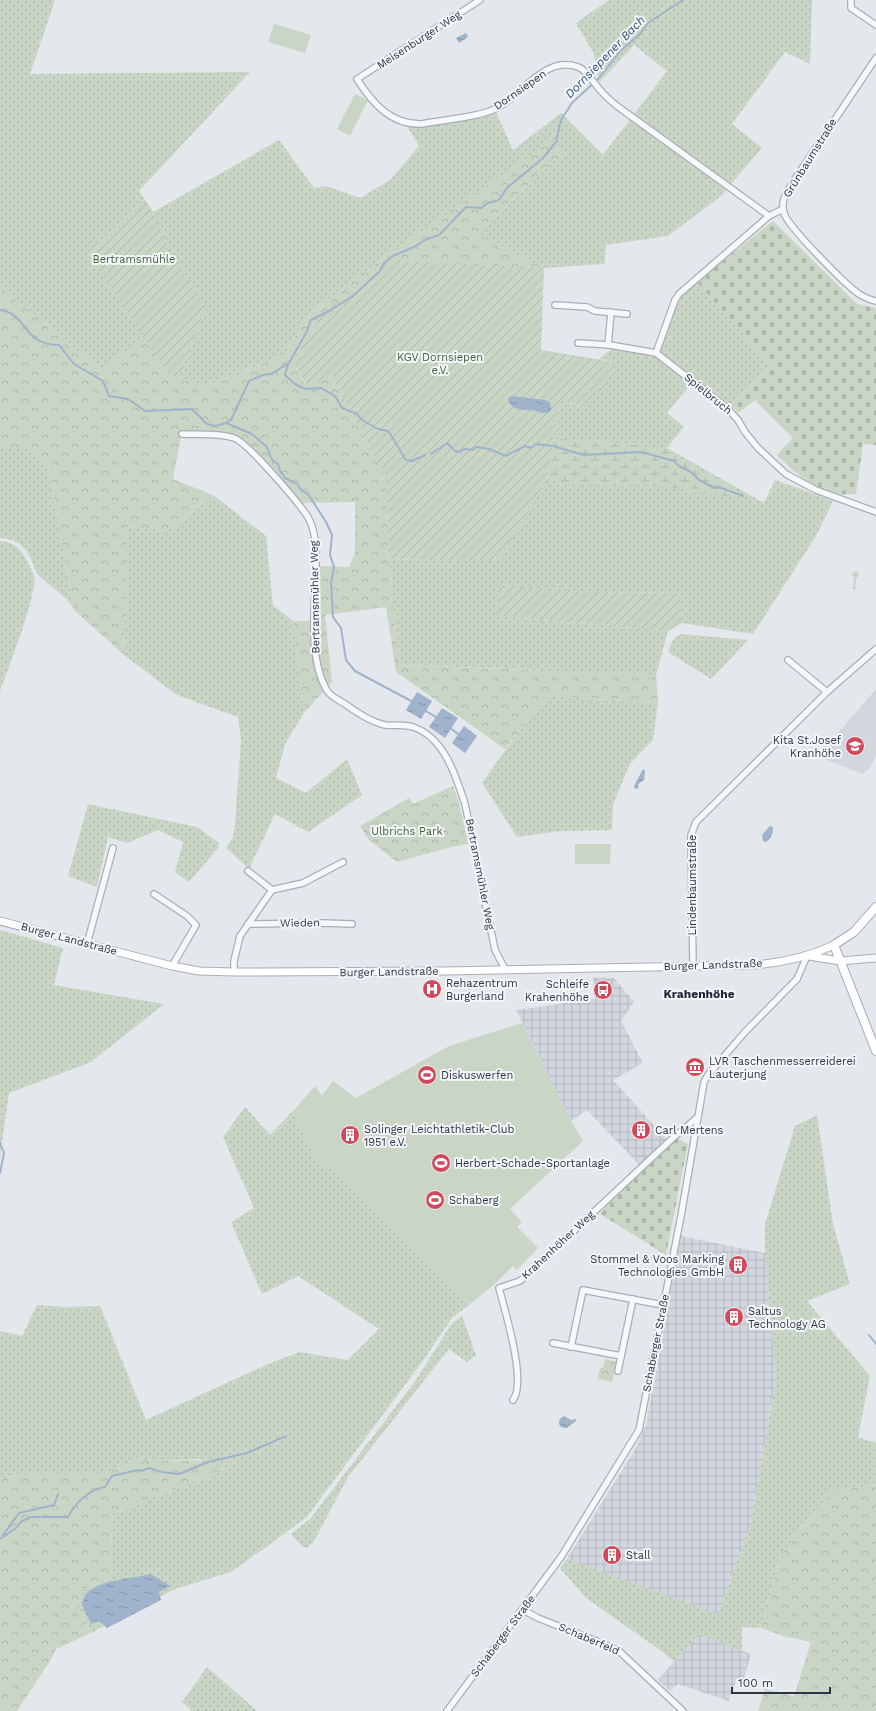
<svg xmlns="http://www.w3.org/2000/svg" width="876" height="1711" viewBox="0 0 876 1711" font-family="'Work Sans',sans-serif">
	<defs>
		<pattern id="industrial-grid" width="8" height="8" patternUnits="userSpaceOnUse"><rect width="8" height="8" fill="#d2d6de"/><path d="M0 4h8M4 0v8" fill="none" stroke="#b4b8c0"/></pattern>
		<pattern id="grass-dots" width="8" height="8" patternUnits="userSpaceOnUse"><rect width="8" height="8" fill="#c9d6c5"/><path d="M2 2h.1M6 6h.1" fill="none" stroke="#adb8ab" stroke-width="1.8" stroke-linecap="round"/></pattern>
		<pattern id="wetland-marsh" width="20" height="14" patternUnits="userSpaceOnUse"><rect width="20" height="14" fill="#c9d6c5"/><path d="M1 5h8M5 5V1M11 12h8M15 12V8" fill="none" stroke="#adb8ab"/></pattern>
		<pattern id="cemetery-stones" width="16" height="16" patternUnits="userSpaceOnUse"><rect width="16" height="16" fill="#c9d6c5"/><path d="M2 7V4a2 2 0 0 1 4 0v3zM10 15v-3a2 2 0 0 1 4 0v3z" fill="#adb8ab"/></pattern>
		<pattern id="park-crowns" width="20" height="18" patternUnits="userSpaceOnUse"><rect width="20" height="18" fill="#c9d6c5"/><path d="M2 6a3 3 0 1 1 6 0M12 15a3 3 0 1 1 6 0" fill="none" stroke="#adb8ab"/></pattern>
		<pattern id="garden-furrows" width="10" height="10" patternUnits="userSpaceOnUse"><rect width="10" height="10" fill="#c9d6c5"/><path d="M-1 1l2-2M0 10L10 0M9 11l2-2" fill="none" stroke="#adb8ab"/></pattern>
		<pattern id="water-ripples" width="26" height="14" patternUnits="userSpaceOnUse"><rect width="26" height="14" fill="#9fb4cc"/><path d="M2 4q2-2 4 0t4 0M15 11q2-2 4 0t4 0" fill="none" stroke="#8293a7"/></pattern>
	</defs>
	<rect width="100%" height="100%" fill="#e4e7ec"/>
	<polygon fill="#d2d6de" points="876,689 876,756 870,768 862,774 818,756"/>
	<g fill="url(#industrial-grid)">
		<polygon points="593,977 614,978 634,1002 621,1021 643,1063 613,1080 669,1142 642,1168 587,1110 571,1121 516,1010 595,999"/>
		<polygon points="681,1236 765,1253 776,1379 751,1524 718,1614 567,1559 637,1446 646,1425"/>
		<polygon points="698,1634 751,1654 744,1679 737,1678 729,1701 678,1684 670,1691 658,1680"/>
	</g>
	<g fill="url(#grass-dots)">
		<polygon points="0,0 55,0 30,74 250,72 139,191 153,212 279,140 314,188 326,186 360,198 390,180 419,146 407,126 423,127 496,112 513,150 561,113 603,155 667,71 634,45 599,83 594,54 576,23 609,0 812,0 810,64 785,52 732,124 762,148 720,197 668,236 606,245 605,264 544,268 477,233 565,151 519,164 389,254 307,316 284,355 204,386 179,379 103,371 0,287"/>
		<path d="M697 282 771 366 731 405 694 380 667 413 684 427 667 448 764 503 775 480 833 501 816 536 753 634 682 623 680 593 595 592 497 616 668 631 656 675C570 673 485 667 399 665L389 559 418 560 490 561 497 558 546 481 560 400 584 406 589 388 614 362 599 359 611 349 655 356 661 351C669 326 674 297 697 282Z"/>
		<path d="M0 448H26L48 468 74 610C65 593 49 587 37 573 34 570 33 564 31 559 25 545 15 539 0 538Z"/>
		<polygon points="213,495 266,536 273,605 293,621 304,713 285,744 276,778 306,793 347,759 362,795 308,832 275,814 249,869 226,848 233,837 235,824 241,741 238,717 177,695 124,655 127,563 126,527 168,531"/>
		<path d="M0 541C11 541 17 546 23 554 27 561 32 569 34 576 38 594 7 671 0 692Z"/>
		<path d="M681 634 748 640 711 679 668 652C671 644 673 637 681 634Z"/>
		<polygon points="548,696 658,703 653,740 630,764 613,804 612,830 561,831 517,837 482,783 528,718"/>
		<polygon points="88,804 197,827 219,843 218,848 189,882 175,872 183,842 158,830 127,843 108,837 97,887 68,876"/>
		<polygon points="0,930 63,948 54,985 164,1004 91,1062 9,1093 0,1156"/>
		<polygon points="245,1107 270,1135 293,1111 317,1159 328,1167 470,1304 452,1318 425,1358 306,1518 231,1572 175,1589 91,1633 75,1602 86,1589 114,1576 110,1566 113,1514 172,1490 225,1470 199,1459 166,1461 138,1458 105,1474 20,1474 0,1480 0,1331 22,1336 37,1305 64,1307 100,1306 146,1420 266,1365 299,1352 348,1360 379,1329 298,1276 262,1294 231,1222 254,1208 223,1137"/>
		<polygon points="817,1115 833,1224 850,1284 807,1301 870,1376 858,1437 876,1443 876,1485 832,1490 781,1554 761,1628 742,1627 742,1651 698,1634 674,1662 660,1650 586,1598 560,1568 567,1559 718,1614 751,1524 776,1379 765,1253 765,1224 795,1126"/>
		<polygon points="462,1316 476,1355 467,1362 449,1349 445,1354 348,1477 313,1543 306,1548 302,1546 291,1534 311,1518 416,1380 452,1323"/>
		<polygon points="207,1667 257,1711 190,1711 191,1710 182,1702"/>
	</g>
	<polygon fill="url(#wetland-marsh)" points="553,438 623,443 663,449 741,493 738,497 699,493 657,485 605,486 546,481"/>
	<g fill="url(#cemetery-stones)">
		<path d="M773 221 857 304 876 308V445L863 444 856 494C850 494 842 495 837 494 814 489 793 471 777 455L793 438 755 400 738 413 731 405 771 366 697 282Z"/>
		<polygon points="677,1138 688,1144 666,1255 600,1214 609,1203"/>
	</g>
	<g fill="url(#park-crowns)">
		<polygon points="553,139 565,151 477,233 544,268 391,261 293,362 305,384 332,376 386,478 389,559 399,665 656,675 658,703 548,696 528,718 505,749 396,672 386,607 325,615 332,682 304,713 293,621 316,621 318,566 349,567 355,553 355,502 300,503 246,443 239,437 229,434 182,431 173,479 213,495 168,531 127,527 127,563 124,655 74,610 48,468 26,448 0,448 0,287 103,371 142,336 167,372 179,379 204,386 284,355 307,316 389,254"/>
		<polygon points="854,571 858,572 859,575 856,579 855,589 853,589 854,578 852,575"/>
		<polygon points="453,786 459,803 468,844 451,847 397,862 368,839 360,826 409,798 413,804"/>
		<polygon points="605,1359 617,1362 612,1382 598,1379 600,1368 603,1368"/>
		<path d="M137 1458C147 1459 156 1460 166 1461 193 1462 200 1455 226 1471L172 1490 113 1514 110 1566 114 1576 86 1589 75 1602 91 1633 56 1649 50 1661 17 1711H0V1480L20 1474H105Z"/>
		<polygon points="876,1485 876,1711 758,1711 765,1689 794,1696 811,1642 783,1636 761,1628 781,1554 832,1490"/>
	</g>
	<g fill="url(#garden-furrows)">
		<polygon points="146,202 153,212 171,251 206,306 179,379 167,372 86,252"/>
		<polygon points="391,260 544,268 541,350 614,362 605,392 589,388 585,406 560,400 546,481 502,558 497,558 490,561 465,561 389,559 386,478 332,376 307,386 293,362 321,316"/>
		<polygon points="499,585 595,592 680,593 682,623 668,631 496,616"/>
	</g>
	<g fill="#c9d6c5">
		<polygon points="274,24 311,35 305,53 268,42"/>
		<polygon points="355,94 368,100 350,136 337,129"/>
		<polygon points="575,844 611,844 610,864 575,864"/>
		<polygon points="522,1023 571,1121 583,1141 510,1209 522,1222 517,1227 538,1248 517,1270 513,1266 497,1282 470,1304 328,1167 317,1159 293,1111 315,1086 322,1096 333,1081 356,1098 449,1046"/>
	</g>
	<g fill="url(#water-ripples)">
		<polygon points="466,33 468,37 459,43 456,38"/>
		<path d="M512 396 545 400 550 403 551 409 549 412C543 414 542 413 536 411 526 408 510 413 508 398Z"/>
		<polygon points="417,692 432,701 421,719 406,710"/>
		<polygon points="442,708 458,718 445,738 429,727"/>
		<polygon points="464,726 477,736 465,753 452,743"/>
		<polygon points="643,769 645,771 644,780 638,784 639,788 635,789 634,786"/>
		<path d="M771 826 773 827C773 833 771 839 766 842L763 841 762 835 769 827Z"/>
		<path d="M564 1416 571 1420 576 1419V1421L567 1428C558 1429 556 1420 564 1416Z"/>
		<path d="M151 1574 170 1586 159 1592 161 1600 107 1628 99 1621 91 1624 82 1605C83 1601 84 1595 87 1593 97 1581 134 1578 151 1574Z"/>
	</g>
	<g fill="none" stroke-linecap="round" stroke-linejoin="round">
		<g stroke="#9fb4cc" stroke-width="2">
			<path d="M0 310C22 313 22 331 38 340 45 344 51 345 59 345L74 364 103 381 109 396 128 399 145 411 192 409 207 424 216 426 226 423 252 434 267 447 272 460 278 464 280 471 285 478 297 484 302 491 308 494 326 522 332 535 330 555 334 567 331 583 333 617 341 628 346 660 355 671 413 702"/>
			<path d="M288 364 285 375 295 384 305 389 321 388 335 396 342 408 357 414 362 420 378 429 388 431C395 440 399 450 406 460L412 461 425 455"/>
			<polyline points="226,423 231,420 249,381 263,375 271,374 289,363 307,331 311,320 331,310 354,295 380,271 384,263 393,256 414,247 427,239 439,235 466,207 481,208 488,203 499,200 507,188 543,158 556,142 561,120 572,103 599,78 621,50 639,35 648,23 683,0"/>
			<polyline points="431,454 447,443 455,451 460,452 464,449 473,450 476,447 489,449 506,456 525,446 531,448 536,444 553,446 584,455 641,452 674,461 679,466 691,472 699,480 715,488 719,487 743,496"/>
			<polyline points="424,710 438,718"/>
			<polyline points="449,727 458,734"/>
			<polyline points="0,1143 4,1153 0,1173"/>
			<polyline points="869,1335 876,1344"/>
			<polyline points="3,1535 19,1513 54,1505 58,1494"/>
			<path d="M0 1539 16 1528 22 1521 31 1517H68C75 1504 89 1489 105 1487L112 1476 138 1470 141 1471 149 1468 162 1472 179 1474 208 1462 247 1453 286 1436"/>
		</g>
		<g stroke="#a9aeb7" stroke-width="8">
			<g id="minor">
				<path d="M480 0 357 79C373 104 391 125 422 124 443 120 480 117 497 108 522 95 545 55 578 67 587 70 594 84 601 91 606 97 611 101 617 106L769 216"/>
				<polyline points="851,0 851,8 876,25"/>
				<path d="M876 58 793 182C787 192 780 201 784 213 788 227 846 285 859 294 864 297 870 300 876 301"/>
				<polyline points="555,305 587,307 595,311 627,314"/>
				<polyline points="578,343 610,345 656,353 727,408 738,420 745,432 758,448 786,474 816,490 876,512"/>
				<polyline points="608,345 611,312"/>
				<polyline points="656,353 675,300 679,294 769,216 783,209"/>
				<path d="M182 434C198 435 219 433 234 438 248 443 298 502 308 517 317 534 316 551 316 570 315 607 308 656 326 689 329 696 339 700 345 704 356 712 372 722 385 725 394 726 404 724 413 727 444 737 456 776 465 804L495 950 505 969"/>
				<polyline points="788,660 827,692"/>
				<polyline points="248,871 272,890"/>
				<polyline points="154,894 187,916 196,925 172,966"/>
				<polyline points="248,924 322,923 352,924"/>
				<polyline points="87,944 113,848"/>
				<polyline points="693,966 691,835 696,822 827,692 876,649"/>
				<polyline points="234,972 234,961 240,936 272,890 303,883 343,862"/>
				<polyline points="553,1343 621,1356"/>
				<polyline points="571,1347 583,1290 663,1305"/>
				<polyline points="618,1371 633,1299"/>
				<path d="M513 1400C527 1382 505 1311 499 1288L520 1281 674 1137 698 1117"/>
				<polyline points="523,1610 538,1618 611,1647 620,1652 683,1711"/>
				<polyline points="447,1711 561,1557 639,1430 681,1216 704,1082 708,1075 745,1032 797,979 807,956"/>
			</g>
		</g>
		<g stroke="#a9aeb7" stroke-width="9">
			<polyline id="tertiary" points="840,961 876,958"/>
		</g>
		<g stroke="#a9aeb7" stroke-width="9">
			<g id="secondary">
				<path d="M0 921 172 966 199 971 234 972 445 971 753 965C781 963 808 957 834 945"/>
				<polyline points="809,956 840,961"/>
			</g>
		</g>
		<g stroke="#a3abb8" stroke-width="10">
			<polyline id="primary" points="876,907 854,932 834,945 876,1051"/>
		</g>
		<use href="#minor" stroke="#f7f8fa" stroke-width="5.5"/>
		<use href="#tertiary" stroke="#f7f8fa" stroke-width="7"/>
		<use href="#secondary" stroke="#fff" stroke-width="7"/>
		<use href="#primary" stroke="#fff" stroke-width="8"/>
	</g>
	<defs>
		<g id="school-disc" transform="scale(1)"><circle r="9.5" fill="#d1495b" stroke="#f4f6f9"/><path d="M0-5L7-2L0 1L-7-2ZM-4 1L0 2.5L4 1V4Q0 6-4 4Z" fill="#fff"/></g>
		<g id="hospital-disc" transform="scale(1)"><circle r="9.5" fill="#d1495b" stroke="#f4f6f9"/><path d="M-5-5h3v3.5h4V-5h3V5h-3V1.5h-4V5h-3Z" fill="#fff"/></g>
		<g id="bus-disc" transform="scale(1)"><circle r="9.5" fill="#d1495b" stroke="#f4f6f9"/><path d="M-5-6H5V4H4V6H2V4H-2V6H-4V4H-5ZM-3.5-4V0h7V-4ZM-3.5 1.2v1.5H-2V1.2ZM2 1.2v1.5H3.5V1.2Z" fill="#fff"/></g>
		<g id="museum-disc" transform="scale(1)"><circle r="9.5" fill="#d1495b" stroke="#f4f6f9"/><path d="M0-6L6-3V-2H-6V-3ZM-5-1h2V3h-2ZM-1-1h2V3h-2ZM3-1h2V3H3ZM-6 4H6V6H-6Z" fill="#fff"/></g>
		<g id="stadium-disc" transform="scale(1)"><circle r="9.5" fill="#d1495b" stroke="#f4f6f9"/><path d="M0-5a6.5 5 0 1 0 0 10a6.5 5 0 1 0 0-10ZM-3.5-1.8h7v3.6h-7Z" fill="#fff"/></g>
		<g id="building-disc" transform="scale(1)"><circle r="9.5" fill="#d1495b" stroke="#f4f6f9"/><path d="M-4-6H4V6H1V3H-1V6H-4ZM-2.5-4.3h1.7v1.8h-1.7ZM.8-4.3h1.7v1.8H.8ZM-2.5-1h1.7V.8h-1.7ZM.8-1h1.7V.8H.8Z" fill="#fff"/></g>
	</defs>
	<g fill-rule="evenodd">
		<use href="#school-disc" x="855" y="746"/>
		<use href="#hospital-disc" x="432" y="989"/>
		<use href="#bus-disc" x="603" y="990"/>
		<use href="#museum-disc" x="695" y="1067"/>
		<use href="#stadium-disc" x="427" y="1075"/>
		<use href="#building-disc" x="641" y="1130"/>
		<use href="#building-disc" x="350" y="1135"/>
		<use href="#stadium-disc" x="441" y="1163"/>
		<use href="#stadium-disc" x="435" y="1200"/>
		<use href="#building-disc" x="738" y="1265"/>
		<use href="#building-disc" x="734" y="1317"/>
		<use href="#building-disc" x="612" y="1555"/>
	</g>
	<g text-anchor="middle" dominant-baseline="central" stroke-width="4" stroke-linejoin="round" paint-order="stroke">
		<g font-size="11" fill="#2b3445" stroke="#f4f6f9">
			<text transform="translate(419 40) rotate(-33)">Meisenburger Weg</text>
			<text transform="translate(520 90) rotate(-35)">Dornsiepen</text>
			<text transform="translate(810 158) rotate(-58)">Grünbaumstraße</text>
			<text transform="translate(708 394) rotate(39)">Spielbruch</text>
			<text transform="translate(315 597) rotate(-91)">Bertramsmühler Weg</text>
			<text transform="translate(480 874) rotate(79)">Bertramsmühler Weg</text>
			<text transform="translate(692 885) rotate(-90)">Lindenbaumstraße</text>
			<text transform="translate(300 923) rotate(-1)">Wieden</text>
			<text transform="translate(69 939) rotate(15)">Burger Landstraße</text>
			<text transform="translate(713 965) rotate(-2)">Burger Landstraße</text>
			<text transform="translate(389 972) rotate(-1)">Burger Landstraße</text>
			<text transform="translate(558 1245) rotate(-43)">Krahenhöher Weg</text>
			<text transform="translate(656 1343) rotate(-79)">Schaberger Straße</text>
			<text transform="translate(503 1636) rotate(-53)">Schaberger Straße</text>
			<text transform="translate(589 1639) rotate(23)">Schaberfeld</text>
		</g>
		<g font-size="11" fill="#3f6138" stroke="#f4f6f9">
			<text x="134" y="259">Bertramsmühle</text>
			<text x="440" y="357">KGV Dornsiepen<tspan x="440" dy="13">e.V.</tspan></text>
			<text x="407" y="831">Ulbrichs Park</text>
		</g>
		<g font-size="11" fill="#2b3445" stroke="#f4f6f9" text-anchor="start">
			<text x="841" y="740" text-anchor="end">Kita St.Josef<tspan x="841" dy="13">Kranhöhe</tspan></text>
			<text x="446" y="983">Rehazentrum<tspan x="446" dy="13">Burgerland</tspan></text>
			<text x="589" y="984" text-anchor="end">Schleife<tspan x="589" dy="13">Krahenhöhe</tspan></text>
			<text x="709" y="1061">LVR Taschenmesserreiderei<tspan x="709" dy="13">Lauterjung</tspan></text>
			<text x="441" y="1075">Diskuswerfen</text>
			<text x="364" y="1129">Solinger Leichtathletik-Club<tspan x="364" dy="13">1951 e.V.</tspan></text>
			<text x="655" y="1130">Carl Mertens</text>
			<text x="455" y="1163">Herbert-Schade-Sportanlage</text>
			<text x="449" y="1200">Schaberg</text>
			<text x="724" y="1259" text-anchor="end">Stommel &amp; Voos Marking<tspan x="724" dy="13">Technologies GmbH</tspan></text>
			<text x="748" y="1311">Saltus<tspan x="748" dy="13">Technology AG</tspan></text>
			<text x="626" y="1555">Stall</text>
		</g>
		<g font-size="12" font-style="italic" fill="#34527a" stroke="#f4f6f9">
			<text transform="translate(605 57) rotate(-46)">Dornsiepener Bach</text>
		</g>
		<g font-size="12" font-weight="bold" fill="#1d2536" stroke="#f4f6f9">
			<text x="699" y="994">Krahenhöhe</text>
		</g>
	</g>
	<path d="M732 1687v6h98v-6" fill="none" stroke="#2b3445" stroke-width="2"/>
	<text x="738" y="1687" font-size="12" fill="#2b3445" stroke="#f4f6f9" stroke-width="3" paint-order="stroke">100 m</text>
</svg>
